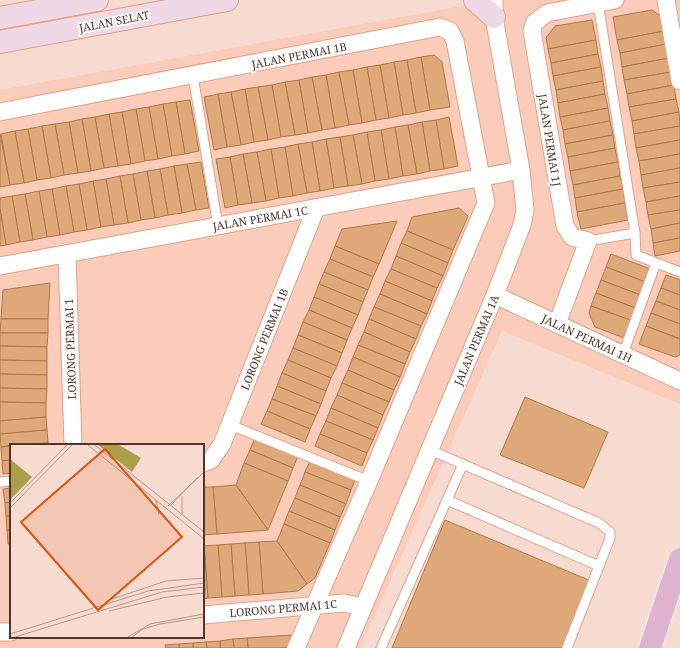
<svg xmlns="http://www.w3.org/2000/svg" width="680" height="648" viewBox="0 0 680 648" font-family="'Noto Serif',serif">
	<rect width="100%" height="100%" fill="#f8dbd0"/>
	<path fill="#fcccba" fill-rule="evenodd" d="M495 0H680V404L502 331 360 648H0V90ZM11 445H203V637H11Z"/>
	<g fill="#dfa878" stroke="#ad794a">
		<polygon points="652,10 663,18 664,31 617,40 613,17"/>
		<polygon points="592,20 596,40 548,49 546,38 555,26"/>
		<polygon points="664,31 667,44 620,53 617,40"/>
		<polygon points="596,40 598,54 551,63 548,49"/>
		<polygon points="667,44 669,58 622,67 620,53"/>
		<polygon points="598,54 601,67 553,76 551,63"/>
		<polygon points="434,55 442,62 450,107 430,110 421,57"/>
		<polygon points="421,57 430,110 416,113 407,60"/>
		<polygon points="669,58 671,72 624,80 622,67"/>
		<polygon points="407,60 416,113 403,115 394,62"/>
		<polygon points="394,62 403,115 389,118 380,65"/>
		<polygon points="380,65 389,118 376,120 367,67"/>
		<polygon points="367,67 376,120 362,123 353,70"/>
		<polygon points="601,67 603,81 556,90 553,76"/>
		<polygon points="353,70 362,123 349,125 339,72"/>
		<polygon points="339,72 349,125 335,128 326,75"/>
		<polygon points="671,72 674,85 627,94 624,80"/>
		<polygon points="326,75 335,128 322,130 312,77"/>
		<polygon points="312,77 322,130 308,133 299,80"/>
		<polygon points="299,80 308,133 295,135 285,82"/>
		<polygon points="603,81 605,94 558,103 556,90"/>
		<polygon points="285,82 295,135 281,137 272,85"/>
		<polygon points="272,85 281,137 268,140 258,87"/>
		<polygon points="674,85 676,99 629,107 627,94"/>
		<polygon points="258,87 268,140 254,142 245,89"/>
		<polygon points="245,89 254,142 241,145 231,92"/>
		<polygon points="231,92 241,145 227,147 218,94"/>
		<polygon points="218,94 227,147 214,150 204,97"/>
		<polygon points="605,94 608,108 560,117 558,103"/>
		<polygon points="676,99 679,112 632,121 629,107"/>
		<polygon points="190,100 199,151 185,154 176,102"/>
		<polygon points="176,102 185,154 172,156 163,104"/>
		<polygon points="163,104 172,156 158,159 149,107"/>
		<polygon points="149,107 158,159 145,161 136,109"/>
		<polygon points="608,108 610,121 563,130 560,117"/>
		<polygon points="136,109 145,161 131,164 122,112"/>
		<polygon points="122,112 131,164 118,166 109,114"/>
		<polygon points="679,112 680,126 634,134 632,121"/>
		<polygon points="109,114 118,166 104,168 95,117"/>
		<polygon points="95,117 104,168 91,171 82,119"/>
		<polygon points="449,117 458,166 444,169 436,120"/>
		<polygon points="82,119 91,171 78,173 69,122"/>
		<polygon points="436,120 444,169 430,171 422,122"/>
		<polygon points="610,121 613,135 565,144 563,130"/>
		<polygon points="69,122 78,173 64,175 55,124"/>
		<polygon points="422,122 430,171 417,174 408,125"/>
		<polygon points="55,124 64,175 51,178 42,126"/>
		<polygon points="408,125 417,174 403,176 395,127"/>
		<polygon points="42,126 51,178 37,180 28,129"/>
		<polygon points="680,126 680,140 636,148 634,134"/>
		<polygon points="395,127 403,176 389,179 381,130"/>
		<polygon points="28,129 37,180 24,183 15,131"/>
		<polygon points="381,130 389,179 375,181 367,132"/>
		<polygon points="15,131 24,183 10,185 1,134"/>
		<polygon points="367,132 375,181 362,184 353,135"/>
		<polygon points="0,134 10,185 0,187"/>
		<polygon points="353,135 362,184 348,186 340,137"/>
		<polygon points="613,135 615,148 568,157 565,144"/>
		<polygon points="340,137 348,186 334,188 326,139"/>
		<polygon points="326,139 334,188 320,191 312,142"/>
		<polygon points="680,140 680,154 639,161 636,148"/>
		<polygon points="312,142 320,191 307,193 298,144"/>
		<polygon points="298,144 307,193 293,196 285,147"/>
		<polygon points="285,147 293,196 279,198 271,149"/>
		<polygon points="615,148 618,162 570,171 568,157"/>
		<polygon points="271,149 279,198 266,201 257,152"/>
		<polygon points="257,152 266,201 252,203 243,154"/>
		<polygon points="243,154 252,203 238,205 230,157"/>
		<polygon points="680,154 680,168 641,175 639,161"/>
		<polygon points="230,157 238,205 225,208 216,159"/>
		<polygon points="201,162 209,208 196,210 187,164"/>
		<polygon points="618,162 620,176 573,185 570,171"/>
		<polygon points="187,164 196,210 182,213 174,166"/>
		<polygon points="174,166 182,213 168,215 160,169"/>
		<polygon points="680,168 680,182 643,188 641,175"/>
		<polygon points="160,169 168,215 155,218 147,171"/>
		<polygon points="147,171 155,218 141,220 133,174"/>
		<polygon points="133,174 141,220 128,223 120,176"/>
		<polygon points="120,176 128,223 114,225 106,179"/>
		<polygon points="620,176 623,189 575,198 573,185"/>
		<polygon points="106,179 114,225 101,227 93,181"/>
		<polygon points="93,181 101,227 87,230 79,184"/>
		<polygon points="680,182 680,196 646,202 643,188"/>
		<polygon points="79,184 87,230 74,232 66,186"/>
		<polygon points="66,186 74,232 60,235 52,189"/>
		<polygon points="52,189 60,235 47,237 39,191"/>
		<polygon points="623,189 625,203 577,212 575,198"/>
		<polygon points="39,191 47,237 33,240 25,194"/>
		<polygon points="25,194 33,240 20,242 12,196"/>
		<polygon points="12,196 20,242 6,245 0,209 0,198"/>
		<polygon points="680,196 680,210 648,215 646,202"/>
		<polygon points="625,203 628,220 581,229 577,212"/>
		<polygon points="459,208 468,216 453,250 407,231 412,217"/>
		<polygon points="0,209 6,245 0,246"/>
		<polygon points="680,210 680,223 651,229 648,215"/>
		<polygon points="397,221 379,264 335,246 342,229"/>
		<polygon points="680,223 680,238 653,243 651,229"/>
		<polygon points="407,231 453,250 448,263 401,243"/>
		<polygon points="680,238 680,251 655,256 653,243"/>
		<polygon points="401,243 448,263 443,276 396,256"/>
		<polygon points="335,246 379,264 373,277 330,259"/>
		<polygon points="611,254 653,270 648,283 606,267"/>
		<polygon points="396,256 443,276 437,288 391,269"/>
		<polygon points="330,259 373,277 368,290 324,272"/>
		<polygon points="606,267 648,283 643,296 601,280"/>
		<polygon points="391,269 437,288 432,301 385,281"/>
		<polygon points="324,272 368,290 363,302 319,284"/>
		<polygon points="666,275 680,280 680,295 661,288"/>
		<polygon points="601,280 643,296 638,309 596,293"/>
		<polygon points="385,281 432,301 427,314 380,294"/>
		<polygon points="50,283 48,319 1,319 3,290"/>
		<polygon points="319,284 363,302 358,315 314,297"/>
		<polygon points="661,288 680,295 680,310 656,301"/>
		<polygon points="596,293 638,309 633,321 591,306"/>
		<polygon points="380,294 427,314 421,326 374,307"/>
		<polygon points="314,297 358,315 352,328 309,310"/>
		<polygon points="656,301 680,310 680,324 651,313"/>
		<polygon points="591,306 633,321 627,339 595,327 589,313"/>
		<polygon points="374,307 421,326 416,339 369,319"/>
		<polygon points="309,310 352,328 347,340 303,322"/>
		<polygon points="651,313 680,324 680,339 646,326"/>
		<polygon points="1,319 48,319 48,333 0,333"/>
		<polygon points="369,319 416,339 410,352 364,332"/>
		<polygon points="303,322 347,340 342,353 298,335"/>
		<polygon points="646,326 680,339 680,355 675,357 639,344"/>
		<polygon points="364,332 410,352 405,364 358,345"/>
		<polygon points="0,333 48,333 47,347 0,346"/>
		<polygon points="298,335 342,353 337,366 293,348"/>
		<polygon points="358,345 405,364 400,377 353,357"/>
		<polygon points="0,346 47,347 47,361 0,360"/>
		<polygon points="293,348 337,366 331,378 288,360"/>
		<polygon points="353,357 400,377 394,390 348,370"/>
		<polygon points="0,360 47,361 47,375 0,374"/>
		<polygon points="288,360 331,378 326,391 282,373"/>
		<polygon points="348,370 394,390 389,402 342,383"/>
		<polygon points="282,373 326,391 321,404 277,386"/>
		<polygon points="0,374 47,375 47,389 0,388"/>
		<polygon points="342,383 389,402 383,415 337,395"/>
		<polygon points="277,386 321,404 316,416 272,399"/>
		<polygon points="0,388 47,389 46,403 0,402"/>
		<polygon points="337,395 383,415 378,428 331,408"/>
		<polygon points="525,397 608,432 584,488 500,455"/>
		<polygon points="272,399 316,416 310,429 267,411"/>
		<polygon points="0,402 46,403 46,417 0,421"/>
		<polygon points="331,408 378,428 373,440 326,421"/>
		<polygon points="267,411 310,429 305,442 261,424"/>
		<polygon points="46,417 47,430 0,434 0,421"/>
		<polygon points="326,421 373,440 367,453 320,434"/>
		<polygon points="47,430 48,443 11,445 1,447 0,434"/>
		<polygon points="320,434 367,453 362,466 315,446"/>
		<polygon points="255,438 298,456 293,468 250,450"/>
		<polygon points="11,446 11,460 2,461 1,447"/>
		<polygon points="250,450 293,468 288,481 244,463"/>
		<polygon points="311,459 356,477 351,490 305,472"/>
		<polygon points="11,460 11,473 3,474 2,461"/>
		<polygon points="244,463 288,481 268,530 236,485"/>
		<polygon points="305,472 351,490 346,504 300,485"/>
		<polygon points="236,485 268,530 217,534 213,487"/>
		<polygon points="300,485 346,504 340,517 295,498"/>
		<polygon points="203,487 213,487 217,534 203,535"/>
		<polygon points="11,488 11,502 5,503 3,489"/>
		<polygon points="295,498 340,517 335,530 289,511"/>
		<polygon points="11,502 11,516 6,516 5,503"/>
		<polygon points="289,511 335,530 330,543 284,524"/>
		<polygon points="6,516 11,516 11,530 7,530"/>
		<polygon points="445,520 591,581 563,648 392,648"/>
		<polygon points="284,524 330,543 315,578 307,584 277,541"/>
		<polygon points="7,530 11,530 11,543 8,544"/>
		<polygon points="277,541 307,584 298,591 263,594 259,542"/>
		<polygon points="259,542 263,594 249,595 245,543"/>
		<polygon points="245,543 249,595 235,596 231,544"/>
		<polygon points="231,544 235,596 222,597 218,545"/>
		<polygon points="218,545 222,597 208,598 204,546"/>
		<polygon points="204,546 208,598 203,599 203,547"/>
		<polygon points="292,635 287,648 248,648 247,638"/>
		<polygon points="247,638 248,648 234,648 233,639"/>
		<polygon points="233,639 234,648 220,648 220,641"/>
		<polygon points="220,641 220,648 207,648 206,642"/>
		<polygon points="206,642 207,648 193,648 193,643"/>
		<polygon points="193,643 193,648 179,648 179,644"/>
		<polygon points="179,644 179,648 166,648 165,645"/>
	</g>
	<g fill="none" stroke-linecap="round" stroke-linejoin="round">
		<g stroke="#e4a085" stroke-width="11">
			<g id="service">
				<polyline points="598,3 635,233"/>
				<polyline points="193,76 218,226"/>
				<polyline points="588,241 635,233 636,255 680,272"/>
				<polyline points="623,354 656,263"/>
				<polyline points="230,425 369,481"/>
				<polyline points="430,450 599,523 610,532 610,538 567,648"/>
				<polyline points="0,482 11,481"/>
				<polyline points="447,500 599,566"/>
				<polyline points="381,648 463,464"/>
			</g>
		</g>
		<g stroke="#e4a085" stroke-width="19">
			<g id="minor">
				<polyline points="666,0 680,81"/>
				<polyline points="0,112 440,27 450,31 455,41 486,203 369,481 296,648"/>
				<polyline points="67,254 73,445"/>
				<polyline points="0,266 521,170"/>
				<polyline points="495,295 680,381"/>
				<polyline points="557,324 588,241 572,237 565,226 532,31 534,23 547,13 615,0"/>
				<polyline points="203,463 211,460 222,444 316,208"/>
				<polyline points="203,615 344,603 363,607"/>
				<polyline points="0,632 11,632"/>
				<polyline points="346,648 495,295 522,225 525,210 521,170 494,17 494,0"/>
			</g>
		</g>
		<g stroke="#e4a085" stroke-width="24">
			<g id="secondary">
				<polyline points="475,0 494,17"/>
				<polyline points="0,18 97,0"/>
				<polyline points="0,42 227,0"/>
			</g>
		</g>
		<g stroke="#fff" stroke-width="24">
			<polyline id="primary" points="650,648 680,559"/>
		</g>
		<use href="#service" stroke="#fff" stroke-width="9"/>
		<use href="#minor" stroke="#fff" stroke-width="17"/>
		<use href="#secondary" stroke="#efd9e7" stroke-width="22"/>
		<use href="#primary" stroke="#dfb2cf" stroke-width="22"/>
	</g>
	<g text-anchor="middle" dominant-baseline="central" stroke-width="4" stroke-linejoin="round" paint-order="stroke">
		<g font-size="11" fill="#51352a" stroke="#fff">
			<text transform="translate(114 21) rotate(-11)">JALAN SELAT</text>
			<text transform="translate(299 55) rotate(-11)">JALAN PERMAI 1B</text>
			<text transform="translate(550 140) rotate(81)">JALAN PERMAI 1J</text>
			<text transform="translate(260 218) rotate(-10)">JALAN PERMAI 1C</text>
			<text transform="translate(587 338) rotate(25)">JALAN PERMAI 1H</text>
			<text transform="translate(264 339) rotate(-68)">LORONG PERMAI 1B</text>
			<text transform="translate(476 340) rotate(-67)">JALAN PERMAI 1A</text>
			<text transform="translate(70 349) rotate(-92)">LORONG PERMAI 1</text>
			<text transform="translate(283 608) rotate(-5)">LORONG PERMAI 1C</text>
		</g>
	</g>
	<g transform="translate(10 444)">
		<rect width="194" height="194" fill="#f8dbd0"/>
		<path d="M88 1H109L131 14 122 28ZM0 15 22 33 0 56Z" fill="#ab9f4b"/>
		<path fill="none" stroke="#b5998e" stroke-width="1" d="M78 1 194 95M85 1 194 88M172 52V70M146 55 149 71M0 59 57 1M158 62 194 28M160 62 188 33M0 64 62 1M99 156 156 137 194 134M99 167 157 153 194 149M0 190 138 147 194 139M5 193 152 148 194 143M118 193 140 180 194 170M122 193 133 185 150 180 194 173"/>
		<path fill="#d9550f" fill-opacity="0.15" stroke="#d9550f" stroke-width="2" d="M95 5 172 93 88 166 11 78Z"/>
		<rect width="194" height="194" fill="none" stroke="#51352a" stroke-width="2"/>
	</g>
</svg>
